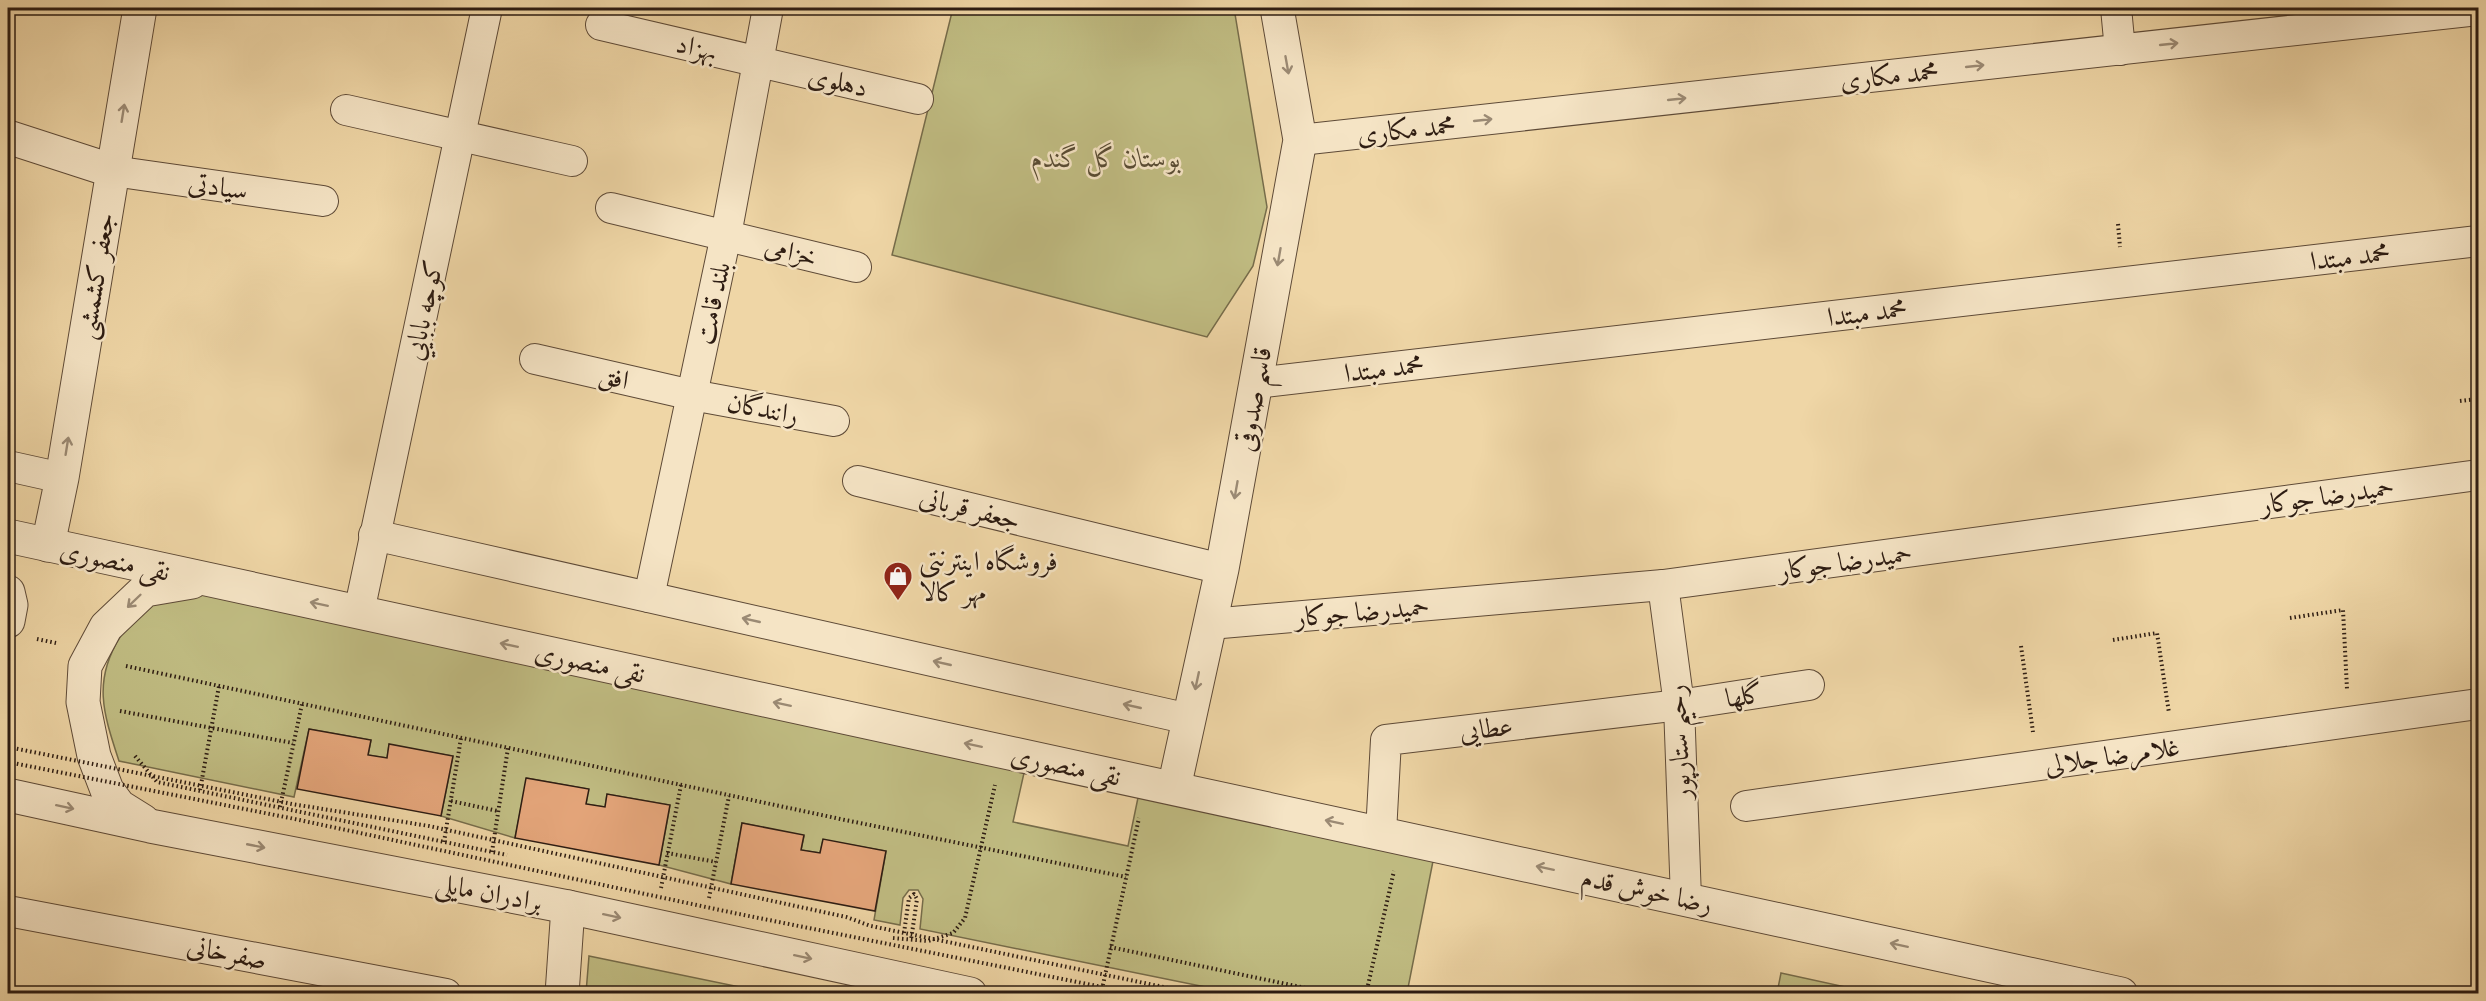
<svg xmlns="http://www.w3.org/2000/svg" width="2486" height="1001" viewBox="0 0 2486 1001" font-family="'EB Garamond',Amiri,serif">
	<rect width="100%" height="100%" fill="#efd6a6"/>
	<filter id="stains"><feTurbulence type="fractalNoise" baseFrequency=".00333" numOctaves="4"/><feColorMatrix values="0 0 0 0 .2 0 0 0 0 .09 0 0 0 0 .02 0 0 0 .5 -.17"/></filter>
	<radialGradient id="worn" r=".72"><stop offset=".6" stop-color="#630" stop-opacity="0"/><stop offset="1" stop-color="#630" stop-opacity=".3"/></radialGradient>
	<g fill="#c0bc82" stroke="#766c4a" stroke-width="1.5">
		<polygon points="953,8 1234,8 1267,207 1253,266 1207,337 892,255"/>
		<path d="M203 593 1026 764 1013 822 1128 846 1140 788 1435 851 1407 993H1235L920 929 923 899 918 890H909L903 898 900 925 874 920 886 851 823 840 820 853 801 850 804 836 742 823 731 884 659 865 670 805 607 794 605 807 586 804 588 789 527 778 515 838 441 816 453 756 389 745 387 758 368 755 371 740 309 729 294 797 119 761C104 715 92 682 120 637 128 626 140 610 153 605 168 598 187 596 203 593Z"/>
		<polygon points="589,956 769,993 586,993"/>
		<polygon points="1781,973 1864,991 1864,993 1777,993"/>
	</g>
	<g fill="#e4a57a" stroke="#2d1c12" stroke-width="1.5">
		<polygon points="309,729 371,740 368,755 387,758 389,744 453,756 441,816 297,789"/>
		<polygon points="526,778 589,789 586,804 605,807 607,794 670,805 659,865 515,838"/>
		<polygon points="742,823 804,835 801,850 820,853 823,839 886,851 875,911 731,884"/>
	</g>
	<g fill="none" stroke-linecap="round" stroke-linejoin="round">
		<g stroke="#5e4a37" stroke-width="32">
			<g id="minor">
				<polyline points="2116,8 2120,50"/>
				<polyline points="601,25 918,99"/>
				<polyline points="346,110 572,161"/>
				<polyline points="1300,140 2478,10"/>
				<polyline points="113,171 323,201"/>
				<polyline points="611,208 856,267"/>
				<polyline points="535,359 692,395 834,421"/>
				<polyline points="1256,383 2478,241"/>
				<polyline points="8,466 62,478"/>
				<polyline points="858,481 1222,569"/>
				<polyline points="374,535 1189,719"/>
				<polyline points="1663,585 1679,705 1686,899"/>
				<polyline points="649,597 726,235 768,8"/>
				<polyline points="359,612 487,8"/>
				<polyline points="1210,624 1663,585 2478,475"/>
				<polyline points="1746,806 2478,704"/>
				<polyline points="1381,833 1386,740 1679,705 1809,685"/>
				<polyline points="8,911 446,994"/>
			</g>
		</g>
		<g stroke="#5e4a37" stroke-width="35">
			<g id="tertiary">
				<polyline points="8,137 113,171"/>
				<polyline points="8,536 2121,994"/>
				<polyline points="48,545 62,478 140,8"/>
				<polyline points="8,592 11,605 8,621"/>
				<polyline points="1174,788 1222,569 1300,140 1277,8"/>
				<polyline points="8,795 150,826 568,907 970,994"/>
				<polyline points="143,821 119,806 107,790 94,756 83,702 85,666 106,627 145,590 192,582"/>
				<polyline points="562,994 568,907"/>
			</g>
		</g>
		<g stroke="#2d1c12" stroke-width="4" stroke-dasharray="1.5 3" stroke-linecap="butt">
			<polyline points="2118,224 2120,247"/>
			<polyline points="2460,401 2478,399"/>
			<polyline points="2290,618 2343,610 2347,689"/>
			<polyline points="37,639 56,643"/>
			<polyline points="2113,640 2157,633 2169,713"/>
			<polyline points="2021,646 2033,732"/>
			<polyline points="126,666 845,820 1126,877"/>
			<polyline points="120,711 293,743"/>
			<polyline points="135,756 157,782 507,855"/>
			<polyline points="200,790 219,686"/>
			<polyline points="451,801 498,811"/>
			<polyline points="280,807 302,704"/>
			<polyline points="444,842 461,738"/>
			<polyline points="492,852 508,748"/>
			<polyline points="667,853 716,862"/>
			<polyline points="661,888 681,785"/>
			<polyline points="709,898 729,796"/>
			<polyline points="904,933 909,898 914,894 917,899 911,940"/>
			<polyline points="893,938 928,941 953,933 965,918 995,785"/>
			<polyline points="1110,947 1334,994"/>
			<polyline points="1101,994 1139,818"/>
			<polyline points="1366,994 1394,871"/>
		</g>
		<use href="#minor" stroke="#f5e4c5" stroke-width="30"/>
		<use href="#tertiary" stroke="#f5e4c5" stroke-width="33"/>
		<g stroke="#2d1c12" stroke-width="4" stroke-dasharray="1.5 3" stroke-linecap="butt">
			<polyline points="8,747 292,804 429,826 846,917 871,926 1197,994"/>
			<polyline points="8,762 290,818 734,913 1137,994"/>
		</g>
	</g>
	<defs><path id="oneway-shaft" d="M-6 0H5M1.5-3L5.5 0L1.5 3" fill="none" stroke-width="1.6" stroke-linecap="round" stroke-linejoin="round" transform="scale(1.5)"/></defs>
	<g stroke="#9b8a74">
		<use href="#oneway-shaft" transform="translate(2169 44) rotate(-6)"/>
		<use href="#oneway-shaft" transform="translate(1287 65) rotate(80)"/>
		<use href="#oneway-shaft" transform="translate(1975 66) rotate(-6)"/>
		<use href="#oneway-shaft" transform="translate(1677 99) rotate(-6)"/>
		<use href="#oneway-shaft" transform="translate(123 113) rotate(-81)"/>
		<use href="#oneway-shaft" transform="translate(1483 120) rotate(-6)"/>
		<use href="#oneway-shaft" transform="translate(1279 257) rotate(100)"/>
		<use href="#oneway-shaft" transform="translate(67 446) rotate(-81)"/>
		<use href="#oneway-shaft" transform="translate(1236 490) rotate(100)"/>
		<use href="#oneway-shaft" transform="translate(134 601) rotate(136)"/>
		<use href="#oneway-shaft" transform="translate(319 604) rotate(-168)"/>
		<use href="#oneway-shaft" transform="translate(751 620) rotate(-167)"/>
		<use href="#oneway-shaft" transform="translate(509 645) rotate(-168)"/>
		<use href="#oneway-shaft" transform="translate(942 663) rotate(-167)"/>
		<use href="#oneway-shaft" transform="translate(1197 681) rotate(102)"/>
		<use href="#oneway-shaft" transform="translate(782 704) rotate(-168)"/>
		<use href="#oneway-shaft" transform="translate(1132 706) rotate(-167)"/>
		<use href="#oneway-shaft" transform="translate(973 745) rotate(-168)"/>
		<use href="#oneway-shaft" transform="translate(65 807) rotate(12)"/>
		<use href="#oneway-shaft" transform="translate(1334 822) rotate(-168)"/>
		<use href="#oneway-shaft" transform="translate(256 846) rotate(11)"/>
		<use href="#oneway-shaft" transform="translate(1545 868) rotate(-168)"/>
		<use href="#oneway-shaft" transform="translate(612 916) rotate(12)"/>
		<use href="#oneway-shaft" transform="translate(1899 945) rotate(-168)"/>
		<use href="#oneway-shaft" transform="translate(803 957) rotate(12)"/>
	</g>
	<defs>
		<g id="shop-pin" transform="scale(1.5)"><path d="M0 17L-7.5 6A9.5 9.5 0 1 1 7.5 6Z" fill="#8f2418" stroke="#f5e4c5"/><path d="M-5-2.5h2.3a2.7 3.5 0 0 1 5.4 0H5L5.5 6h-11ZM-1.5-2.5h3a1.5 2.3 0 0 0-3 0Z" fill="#fff"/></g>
	</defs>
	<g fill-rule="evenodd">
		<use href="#shop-pin" x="898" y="576"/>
	</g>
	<g text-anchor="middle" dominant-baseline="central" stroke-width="5" stroke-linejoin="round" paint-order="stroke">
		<g font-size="27" fill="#2d1c12" stroke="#f5e4c5">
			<text transform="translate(697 47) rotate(13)">بهزاد</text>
			<text transform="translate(1889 75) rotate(-6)">محمد مکاری</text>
			<text transform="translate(838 81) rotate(13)">دهلوی</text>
			<text transform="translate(1406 129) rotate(-6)">محمد مکاری</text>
			<text transform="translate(218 186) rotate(8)">سیادتی</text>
			<text transform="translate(791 251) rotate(14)">خزامی</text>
			<text transform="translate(2350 256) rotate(-7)">محمد مبتدا</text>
			<text transform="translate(95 276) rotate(-81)">جعفر کشمشی</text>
			<text transform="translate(712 303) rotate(-78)">بلند قامت</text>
			<text transform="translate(423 310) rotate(-78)">كوچه بابايي</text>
			<text transform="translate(1867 312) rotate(-7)">محمد مبتدا</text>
			<text transform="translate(1384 368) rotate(-7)">محمد مبتدا</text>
			<text transform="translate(614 377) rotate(13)">افق</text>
			<text transform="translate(1253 399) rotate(-80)">قاسم صدوقی</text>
			<text transform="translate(763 408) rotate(11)">رانندگان</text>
			<text transform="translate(2327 495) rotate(-8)">حمیدرضا جوکار</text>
			<text transform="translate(970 508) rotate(14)">جعفر قربانی</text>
			<text transform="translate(115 560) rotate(12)">نقی منصوری</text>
			<text transform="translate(1845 561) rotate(-8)">حمیدرضا جوکار</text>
			<text transform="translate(1362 611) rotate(-5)">حمیدرضا جوکار</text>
			<text transform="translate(590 662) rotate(12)">نقی منصوری</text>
			<text transform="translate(1744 695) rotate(-9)">گلها</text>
			<text transform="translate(1486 728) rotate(-7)">عطایی</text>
			<text transform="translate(1678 742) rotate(-93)">رحیم ستارپور</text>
			<text transform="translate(2112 755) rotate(-8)">غلامرضا جلالی</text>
			<text transform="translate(1066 765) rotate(12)">نقی منصوری</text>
			<text transform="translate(1647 890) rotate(12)">رضا خوش قدم</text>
			<text transform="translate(489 892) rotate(11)">برادران مایلی</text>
			<text transform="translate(227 952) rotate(11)">صفرخانی</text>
		</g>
		<g font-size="27" font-style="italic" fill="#594c34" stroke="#f5e4c5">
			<text x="1106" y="157">بوستان گل گندم</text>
		</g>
		<g font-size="27" fill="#2d1c12" stroke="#f5e4c5" text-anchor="start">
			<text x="919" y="560">فروشگاه اینترنتی<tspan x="919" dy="31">مهر کالا</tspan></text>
		</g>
	</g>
	<rect width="2486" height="1001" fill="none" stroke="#efd6a6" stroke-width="30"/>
	<rect x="9" y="9" width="2468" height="983" fill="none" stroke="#2d1c12" stroke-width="3"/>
	<rect x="15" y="15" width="2456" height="971" fill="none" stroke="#2d1c12" stroke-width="1.5"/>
	<rect width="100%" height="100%" filter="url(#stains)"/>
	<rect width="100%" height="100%" fill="url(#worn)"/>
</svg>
